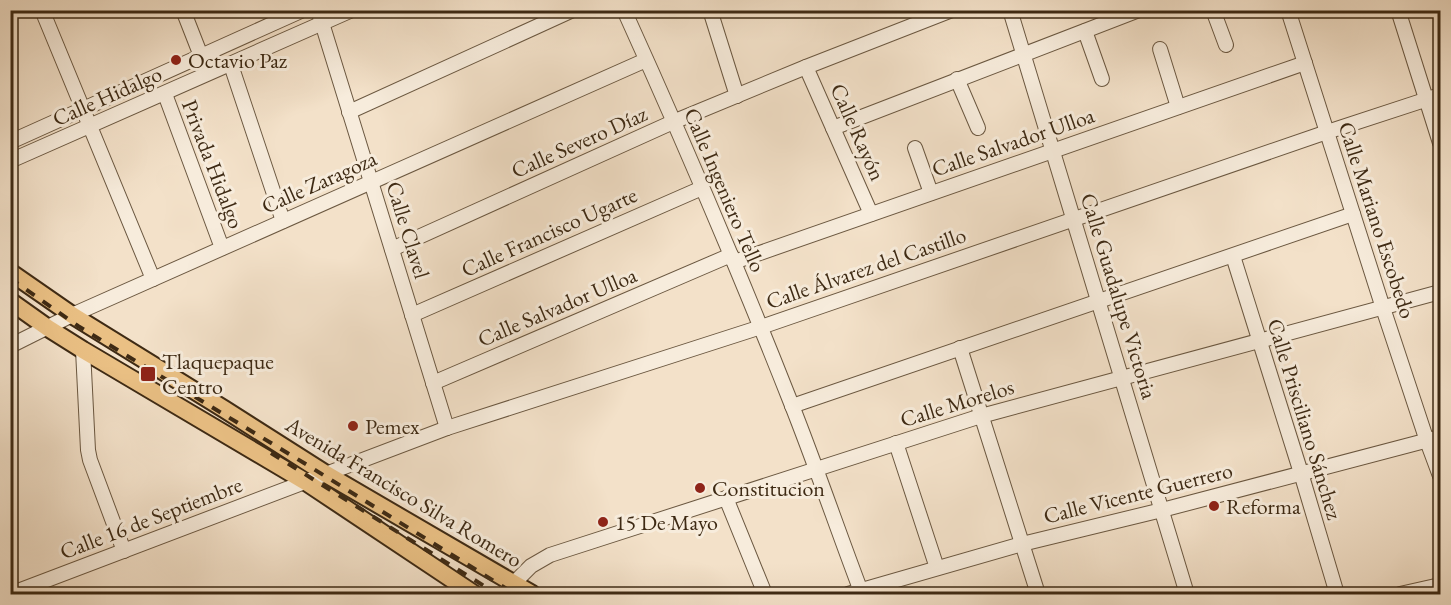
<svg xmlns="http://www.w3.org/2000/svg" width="1451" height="605" viewBox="0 0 1451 605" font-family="'EB Garamond',serif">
	<rect width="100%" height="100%" fill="#f3e1c9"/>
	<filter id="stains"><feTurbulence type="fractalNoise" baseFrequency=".00333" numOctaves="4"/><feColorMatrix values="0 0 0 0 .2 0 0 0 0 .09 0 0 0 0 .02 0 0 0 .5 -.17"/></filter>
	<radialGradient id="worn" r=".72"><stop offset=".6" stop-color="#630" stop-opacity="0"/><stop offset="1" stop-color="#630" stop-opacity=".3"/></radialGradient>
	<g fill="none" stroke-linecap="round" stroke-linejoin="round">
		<g stroke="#6b5841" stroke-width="16">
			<g id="minor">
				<polyline points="42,10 153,279"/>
				<polyline points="183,10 201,56"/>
				<polyline points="318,10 447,428"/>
				<path d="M624 10C683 140 739 271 791 403 816 466 838 531 862 594"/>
				<polyline points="710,10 737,96"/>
				<polyline points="1010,10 1187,594"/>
				<polyline points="1213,10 1226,45"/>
				<polyline points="1288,10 1383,308 1427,441 1440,476"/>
				<polyline points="1398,10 1440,143"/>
				<polyline points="1085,31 1102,79"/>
				<polyline points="1160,49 1178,107"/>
				<polyline points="231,65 283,221"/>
				<polyline points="806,67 871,214"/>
				<polyline points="957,79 978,128"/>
				<polyline points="165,94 222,248"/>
				<polyline points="349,112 573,10"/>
				<polyline points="833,128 1139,10"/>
				<polyline points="10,142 303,10"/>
				<polyline points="915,148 931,193"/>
				<polyline points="10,161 352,10"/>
				<polyline points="392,249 673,122 806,67 952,10"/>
				<polyline points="1233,256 1301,473 1337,594"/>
				<polyline points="734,262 1305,63"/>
				<polyline points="412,315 702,188"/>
				<polyline points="10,346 72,315 646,60"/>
				<polyline points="960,348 1038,594"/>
				<polyline points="83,350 88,450 90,460 124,551"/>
				<polyline points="433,383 731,255"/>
				<polyline points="792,406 1353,214"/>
				<polyline points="896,443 937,568"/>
				<polyline points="726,498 765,594"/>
				<polyline points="10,594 447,428 761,327 1327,132 1440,95"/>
				<polyline points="503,594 531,566 550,555 981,416 1440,292"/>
				<polyline points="848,594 1022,544 1162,510 1440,437"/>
				<polyline points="1400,594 1440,585"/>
			</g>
		</g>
		<g stroke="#3e2a14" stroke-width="20">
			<g id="major">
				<polyline points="10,272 72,315 224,409 326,474 532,594"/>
				<polyline points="10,301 48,328 83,350 306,482 474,594"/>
			</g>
		</g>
		<use href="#minor" stroke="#f7ecdc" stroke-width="14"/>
		<use href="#major" stroke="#eac084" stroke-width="16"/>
		<g stroke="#3e2a14" stroke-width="4" stroke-dasharray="10 10" stroke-linecap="butt">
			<polyline points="10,278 78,326 304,463 515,594"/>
			<polyline points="271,453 497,594"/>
		</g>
	</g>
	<g fill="#8f2418" stroke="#f7ecdc" stroke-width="2">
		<circle cx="176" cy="60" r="6"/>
		<rect x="140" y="366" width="16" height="16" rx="3"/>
		<circle cx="353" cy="426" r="6"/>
		<circle cx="700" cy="488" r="6"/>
		<circle cx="1214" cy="506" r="6"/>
		<circle cx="603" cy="522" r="6"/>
	</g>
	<g text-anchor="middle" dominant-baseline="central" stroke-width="6" stroke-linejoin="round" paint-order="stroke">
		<g font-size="22" fill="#3e2a14" stroke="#f7ecdc" text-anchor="start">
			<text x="188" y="60">Octavio Paz</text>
			<text x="162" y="361">Tlaquepaque<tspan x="162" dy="25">Centro</tspan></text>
			<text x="365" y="426">Pemex</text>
			<text x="712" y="488">Constitucion</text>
			<text x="1226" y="506">Reforma</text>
			<text x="615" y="522">15 De Mayo</text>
		</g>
		<g font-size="22" fill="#3e2a14" stroke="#f7ecdc">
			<text transform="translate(107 96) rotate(-24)">Calle Hidalgo</text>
			<text transform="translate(858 132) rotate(66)">Calle Rayón</text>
			<text transform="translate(579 142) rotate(-24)">Calle Severo Díaz</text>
			<text transform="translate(1013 142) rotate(-19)">Calle Salvador Ulloa</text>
			<text transform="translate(213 164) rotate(69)">Privada Hidalgo</text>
			<text transform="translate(319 182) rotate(-24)">Calle Zaragoza</text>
			<text transform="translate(725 190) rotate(67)">Calle Ingeniero Tello</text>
			<text transform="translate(1377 220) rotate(72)">Calle Mariano Escobedo</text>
			<text transform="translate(408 230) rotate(73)">Calle Clavel</text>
			<text transform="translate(549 232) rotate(-24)">Calle Francisco Ugarte</text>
			<text transform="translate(866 268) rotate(-19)">Calle Álvarez del Castillo</text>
			<text transform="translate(1119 296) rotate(73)">Calle Guadalupe Victoria</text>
			<text transform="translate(557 307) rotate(-23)">Calle Salvador Ulloa</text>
			<text transform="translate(957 403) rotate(-17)">Calle Morelos</text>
			<text transform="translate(1305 419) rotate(73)">Calle Prisciliano Sánchez</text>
			<text transform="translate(404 492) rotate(31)">Avenida Francisco Silva Romero</text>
			<text transform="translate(1138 493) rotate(-14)">Calle Vicente Guerrero</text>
			<text transform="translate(151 518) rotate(-21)">Calle 16 de Septiembre</text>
		</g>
	</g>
	<rect width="1451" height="605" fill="none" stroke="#f3e1c9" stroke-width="36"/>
	<rect x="12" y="12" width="1427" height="581" fill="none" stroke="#3e2a14" stroke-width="3"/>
	<rect x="18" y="18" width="1415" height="569" fill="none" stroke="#3e2a14" stroke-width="1.5"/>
	<rect width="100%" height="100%" filter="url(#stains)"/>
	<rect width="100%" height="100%" fill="url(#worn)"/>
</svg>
